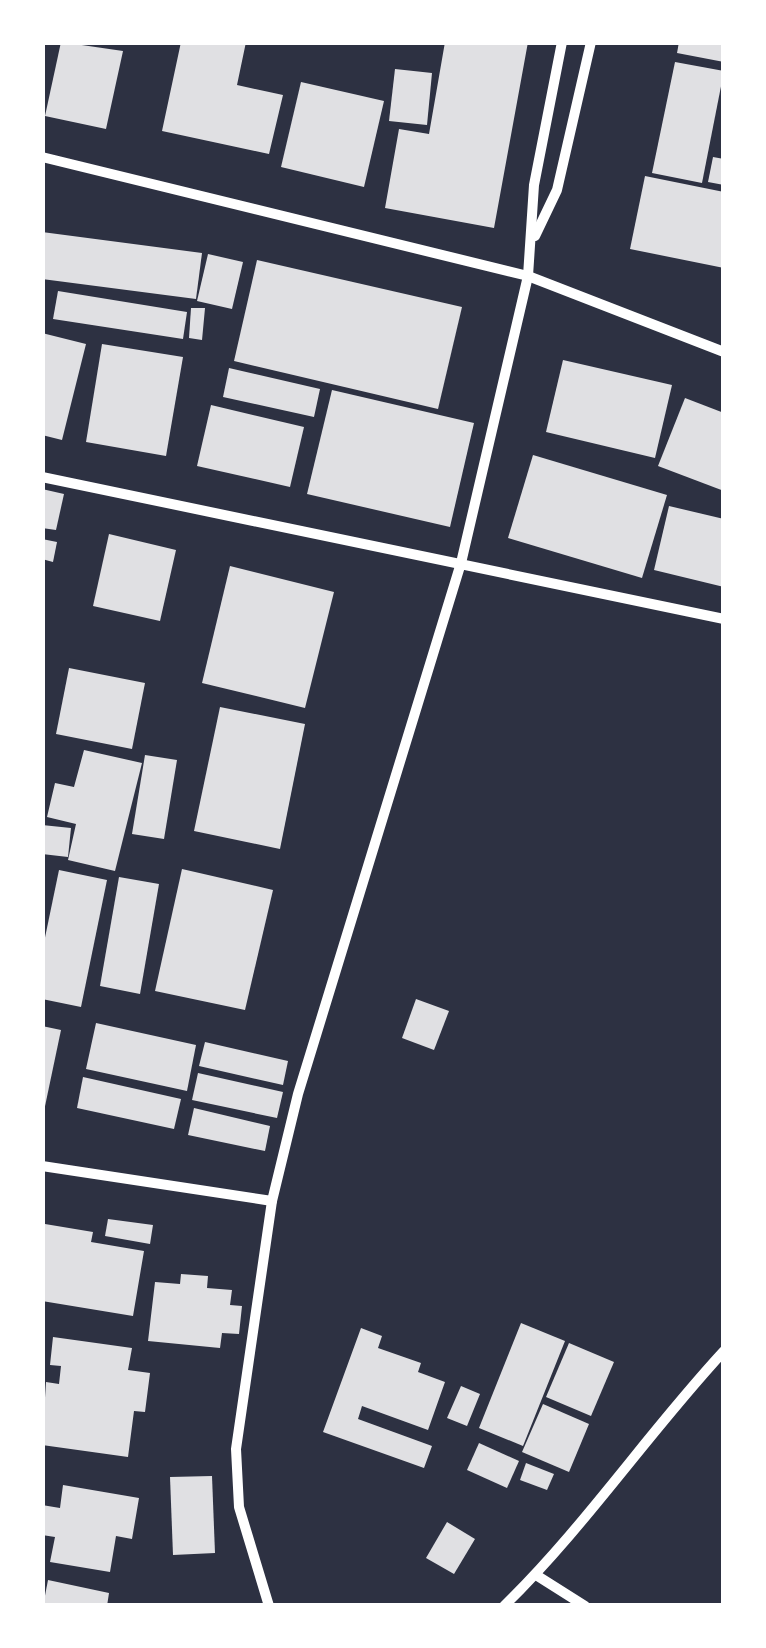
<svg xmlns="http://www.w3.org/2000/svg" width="766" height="1648" viewBox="0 0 766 1648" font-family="'Varela Round',sans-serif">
	<rect width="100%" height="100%" fill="#2d3142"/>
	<g fill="#e0e0e3">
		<polygon points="61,42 123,51 106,129 45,116"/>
		<polygon points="181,42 246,42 237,85 283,95 269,154 162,131"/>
		<polygon points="445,42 528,42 494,228 385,208 399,129 429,134"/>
		<polygon points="679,42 724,42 724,62 677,53"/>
		<polygon points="675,62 724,71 702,183 652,173"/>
		<polygon points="395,69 432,73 427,125 389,121"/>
		<polygon points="301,82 384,101 364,187 281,167"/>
		<polygon points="713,157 724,159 724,185 708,182"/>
		<polygon points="645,176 724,192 724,268 630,249"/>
		<polygon points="42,232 202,253 196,299 42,279"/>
		<polygon points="208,254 243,262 232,309 197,301"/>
		<polygon points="257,260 462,307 438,409 234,361"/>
		<polygon points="58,291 187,312 183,339 53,319"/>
		<polygon points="191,308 205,308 202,340 189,338"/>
		<polygon points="42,333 86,344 62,440 42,435"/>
		<polygon points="102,344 183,357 166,456 86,442"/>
		<polygon points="563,360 672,385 655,458 546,432"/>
		<polygon points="229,368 320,389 314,417 223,397"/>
		<polygon points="332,390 474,423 450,527 307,494"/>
		<polygon points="685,398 724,413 724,491 658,466"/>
		<polygon points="211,405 304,427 290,487 197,466"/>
		<polygon points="533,455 667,495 642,578 508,538"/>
		<polygon points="42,489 64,494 56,530 42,528"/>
		<polygon points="669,506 724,519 724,587 654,570"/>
		<polygon points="109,534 176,550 160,621 93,606"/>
		<polygon points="42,539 57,542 53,562 42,559"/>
		<polygon points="230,566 334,592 305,708 202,683"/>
		<polygon points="69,668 145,683 132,749 56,734"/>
		<polygon points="220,707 305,724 280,849 194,831"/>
		<polygon points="84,750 142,763 115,871 68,860 76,824 47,817 55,783 74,787"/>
		<polygon points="145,755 177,760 164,839 132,834"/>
		<polygon points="42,825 71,828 68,857 42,854"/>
		<polygon points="182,869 273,890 245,1010 155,991"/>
		<polygon points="59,870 107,880 81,1007 42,999 42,952"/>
		<polygon points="119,877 159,884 140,994 100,986"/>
		<polygon points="416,999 449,1011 434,1050 402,1038"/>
		<polygon points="96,1023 196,1045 187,1091 86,1069"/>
		<polygon points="42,1026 61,1030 44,1111 42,1111"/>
		<polygon points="205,1042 288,1061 283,1085 199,1066"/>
		<polygon points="198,1073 283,1092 277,1118 192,1100"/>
		<polygon points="83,1077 181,1099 174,1129 77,1108"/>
		<polygon points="194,1108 270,1126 265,1151 188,1135"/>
		<polygon points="108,1219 153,1225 150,1244 105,1236"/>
		<polygon points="45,1224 93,1232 91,1242 144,1251 133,1316 42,1301"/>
		<polygon points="181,1274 208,1276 207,1288 232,1290 230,1305 242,1306 239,1334 222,1333 220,1348 148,1341 155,1282 180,1284"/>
		<polygon points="521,1323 565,1341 523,1446 479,1428"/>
		<polygon points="361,1328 382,1336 378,1348 421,1363 418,1372 445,1382 428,1430 362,1406 358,1419 432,1446 424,1468 323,1432"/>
		<polygon points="53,1337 132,1348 128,1370 150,1373 145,1412 134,1411 128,1457 42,1445 46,1382 59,1384 61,1366 50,1365"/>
		<polygon points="569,1343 614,1362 591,1416 546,1397"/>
		<polygon points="461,1386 480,1394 467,1426 447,1418"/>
		<polygon points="543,1404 589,1424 569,1472 522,1452"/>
		<polygon points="479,1443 519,1461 507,1488 467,1470"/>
		<polygon points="526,1463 554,1474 547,1490 520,1480"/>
		<polygon points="212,1476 215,1553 173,1555 170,1477"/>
		<polygon points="63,1485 139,1498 132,1539 116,1536 110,1572 50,1562 55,1537 42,1535 42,1505 60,1508"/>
		<polygon points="447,1522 475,1539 454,1574 426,1558"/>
		<polygon points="48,1580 109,1593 107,1606 43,1606"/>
	</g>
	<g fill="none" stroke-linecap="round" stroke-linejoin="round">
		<g stroke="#fff" stroke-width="10">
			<polyline points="42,157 528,276 724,352"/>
			<polyline points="535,236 557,190 591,42"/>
			<polyline points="42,477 724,619"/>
			<polyline points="42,1166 272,1201"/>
			<polyline points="536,1575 585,1606"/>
			<polyline points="269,1606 239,1507 236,1449 272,1201 298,1094 461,563 528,276 534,185 562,42"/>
			<path d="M504 1606C584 1528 648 1433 724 1351"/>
		</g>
	</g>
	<rect width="766" height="1648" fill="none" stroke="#ffffff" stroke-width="90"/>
</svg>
